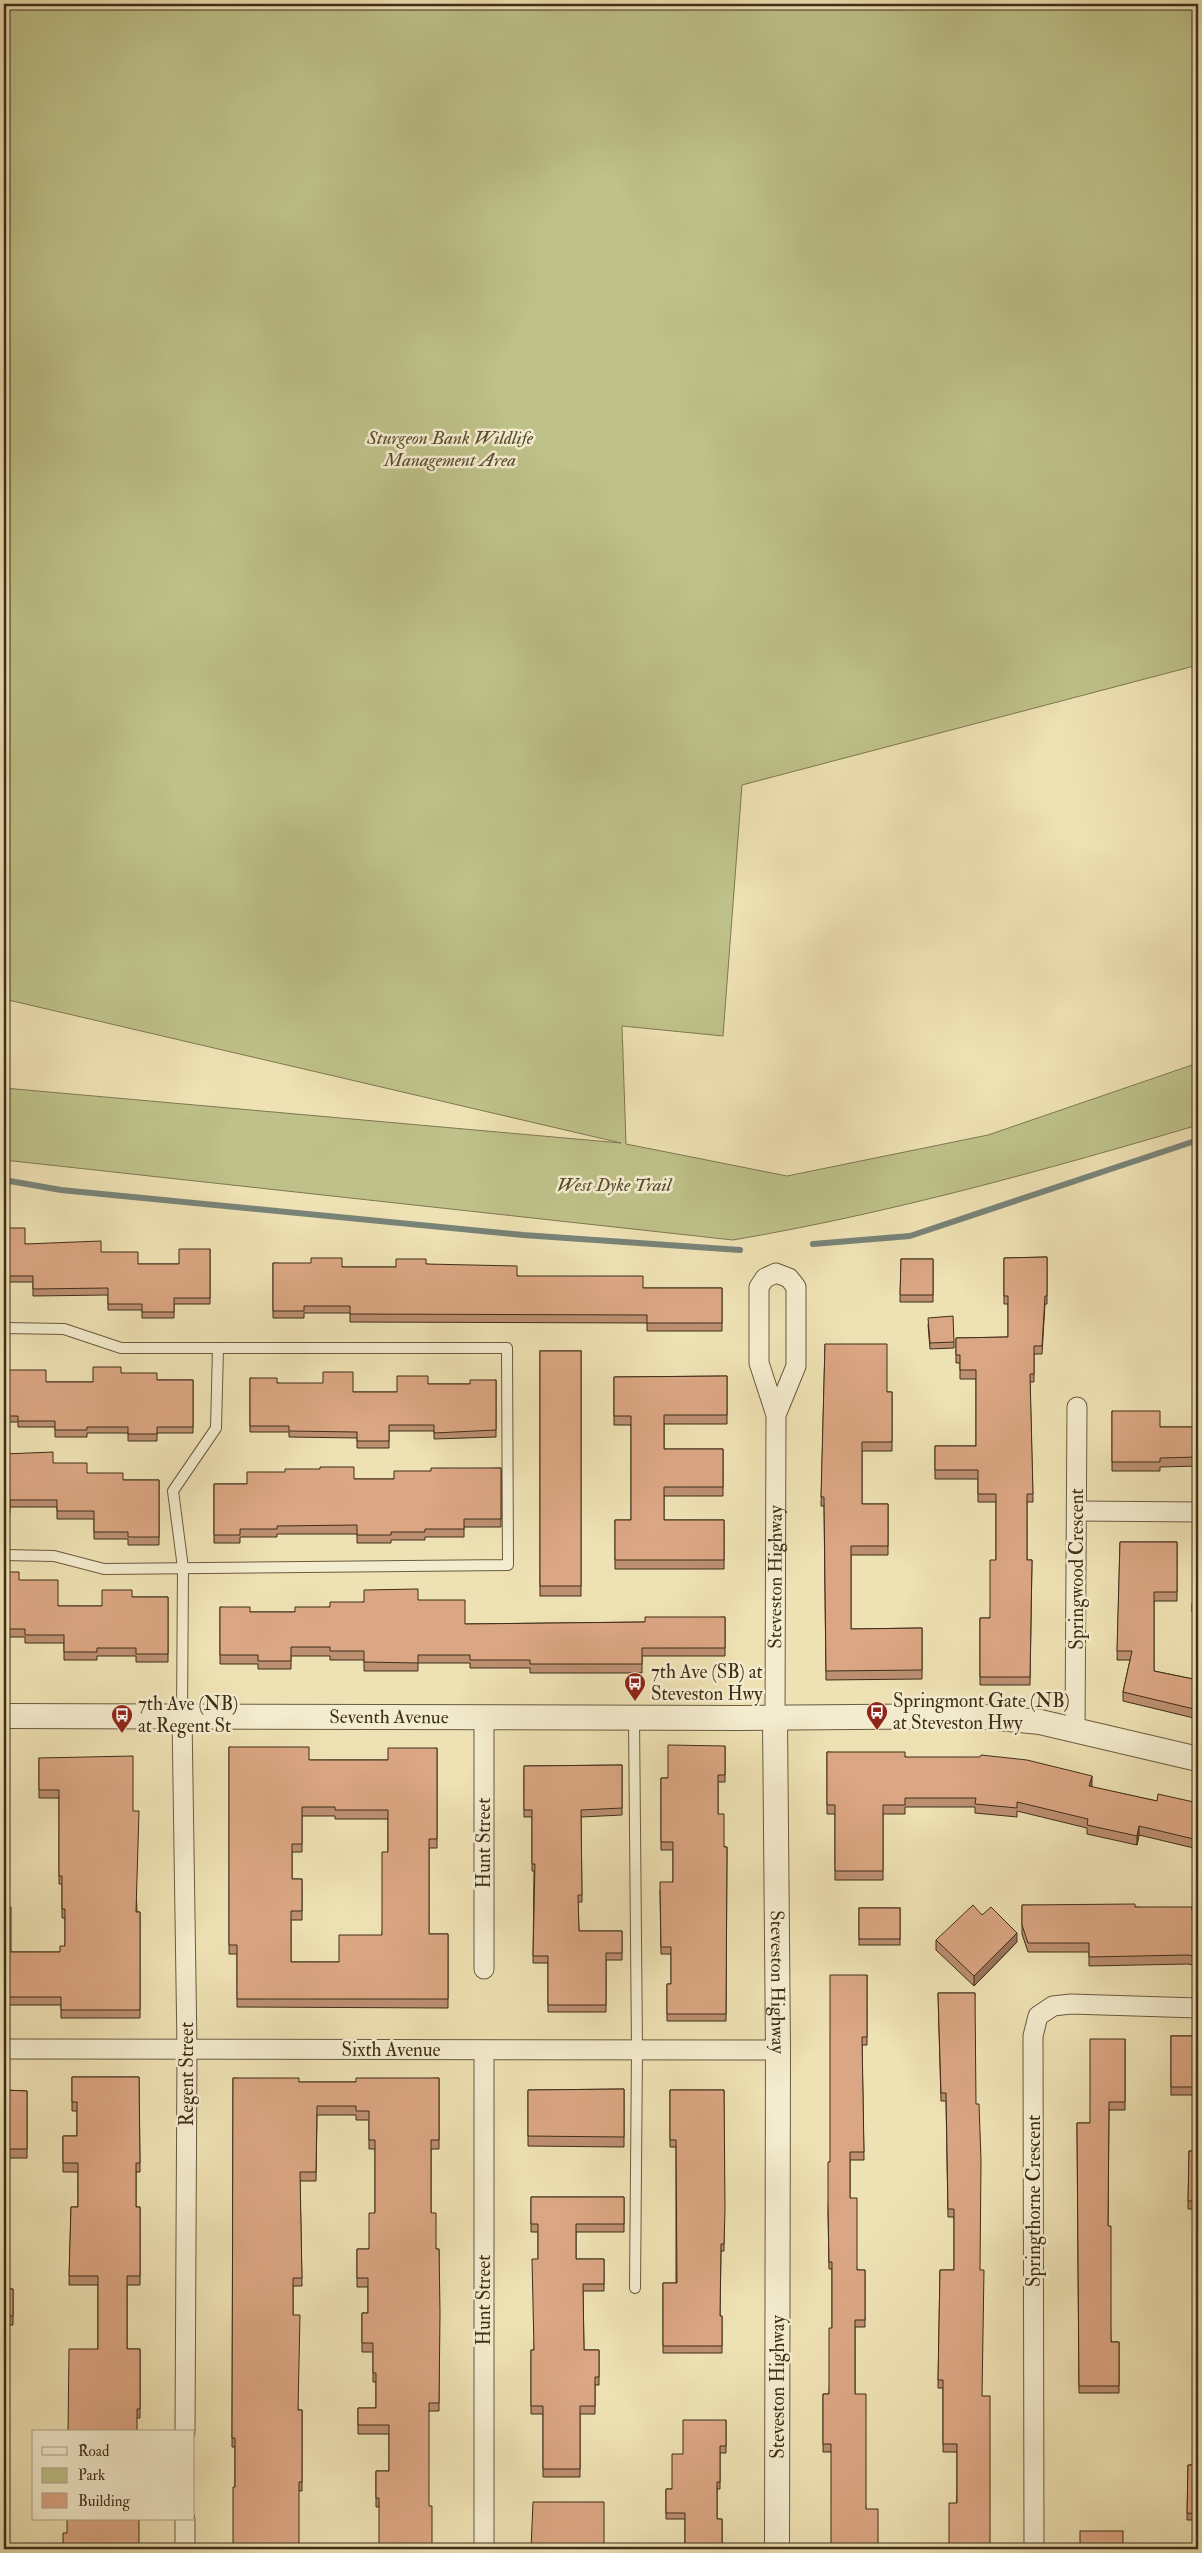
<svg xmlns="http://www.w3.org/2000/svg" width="1202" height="2553" viewBox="0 0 1202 2553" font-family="'IM FELL Double Pica',serif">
	<rect width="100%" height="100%" fill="#eee1b3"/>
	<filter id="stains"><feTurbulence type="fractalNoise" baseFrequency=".004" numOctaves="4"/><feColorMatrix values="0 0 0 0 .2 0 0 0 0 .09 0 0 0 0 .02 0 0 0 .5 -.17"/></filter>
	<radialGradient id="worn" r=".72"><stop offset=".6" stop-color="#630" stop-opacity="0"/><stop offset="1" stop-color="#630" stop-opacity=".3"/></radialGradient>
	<path fill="#bec189" stroke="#7e7850" d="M4 4H1198V665L742 785 723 1036 622 1026 626 1144 787 1176 988 1135 1198 1063V1125C1045 1170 891 1213 733 1240L4 1160V1088L621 1143 4 999Z"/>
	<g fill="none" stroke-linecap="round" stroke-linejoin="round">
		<g stroke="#788378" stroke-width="6">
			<polyline points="4,1180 61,1190 523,1235 740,1250"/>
			<polyline points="813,1244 910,1236 1198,1140"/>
		</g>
		<g stroke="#6b5b3f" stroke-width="12">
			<g id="service">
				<polyline points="4,1328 64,1329 121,1348 507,1348 508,1565 104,1569 54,1556 4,1555"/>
				<polyline points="182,1716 183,1568 173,1491 216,1428 218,1348"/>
				<polyline points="634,1718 637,2049 635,2288"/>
			</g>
		</g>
		<g stroke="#6b5b3f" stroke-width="21">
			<g id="minor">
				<polyline points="1078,1511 1198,1512"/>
				<polyline points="182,1716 187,2049 185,2432"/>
				<polyline points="484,1717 484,1969"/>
				<path id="s1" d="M775 1718 776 1415 759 1363V1287L765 1278 776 1273 789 1278 796 1287V1366L776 1415"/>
				<polyline points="1075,1730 1077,1407"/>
				<polyline points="4,2049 778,2050"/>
				<polyline points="484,2051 484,2549"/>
				<polyline points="185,2549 185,2519"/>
				<polyline points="1034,2549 1033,2036 1038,2016 1053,2006 1071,2004 1198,2008"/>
			</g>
		</g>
		<g stroke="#6b5b3f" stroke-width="26">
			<g id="tertiary">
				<path id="s2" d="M4 1716 741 1718 974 1716 1040 1722 1198 1759"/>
				<path id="s3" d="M775 1718 778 2050 777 2549"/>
			</g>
		</g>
		<use href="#service" stroke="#f4ecce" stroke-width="10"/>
		<use href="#minor" stroke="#f4ecce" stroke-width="19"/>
		<use href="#tertiary" stroke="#f4ecce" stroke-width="24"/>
	</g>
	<g fill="#bc8f71" stroke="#3f2e18" fill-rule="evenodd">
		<polygon points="4,1228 25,1244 101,1252 138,1264 179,1264 210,1249 210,1304 174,1304 174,1318 142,1318 142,1310 108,1310 108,1295 33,1296 33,1282 4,1282"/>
		<polygon points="1047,1257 1047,1304 1045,1304 1042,1354 1034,1354 1034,1382 1030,1382 1033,1502 1027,1502 1027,1560 1032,1560 1030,1685 980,1685 980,1618 990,1618 996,1560 996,1502 978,1502 978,1479 935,1479 935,1446 976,1446 976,1379 960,1379 960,1363 956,1363 956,1338 1008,1337 1008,1304 1004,1304 1004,1258"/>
		<polygon points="901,1259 933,1259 933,1302 900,1302"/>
		<polygon points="273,1263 342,1267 396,1267 426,1264 517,1276 643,1288 722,1288 722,1331 647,1331 647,1323 350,1322 350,1313 304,1313 304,1318 273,1318"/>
		<polygon points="928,1324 954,1342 954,1348 930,1349"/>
		<polygon points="825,1344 887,1392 892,1392 892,1451 862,1451 862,1504 888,1504 888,1555 851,1555 851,1629 922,1628 922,1679 826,1680 824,1506 821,1506"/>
		<rect x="540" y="1351" width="41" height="245"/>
		<polygon points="4,1358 9,1370 46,1382 93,1382 121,1373 157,1380 193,1380 193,1433 157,1433 157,1441 128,1441 128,1433 87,1433 87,1437 55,1437 55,1427 18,1427 18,1422 4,1422"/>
		<polygon points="727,1376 727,1424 664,1424 664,1449 723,1449 723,1496 664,1496 664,1520 724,1520 724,1569 615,1569 615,1520 631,1520 631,1425 614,1425 614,1377"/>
		<polygon points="250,1378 277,1383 353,1392 397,1392 428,1384 470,1384 496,1380 496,1437 434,1439 434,1431 389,1431 389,1448 357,1448 357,1438 289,1437 289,1432 250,1432"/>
		<polygon points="1112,1411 1160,1427 1198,1427 1198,1466 1160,1467 1160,1471 1112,1471"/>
		<polygon points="4,1454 53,1463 87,1473 123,1480 159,1480 159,1545 128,1545 128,1539 94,1539 94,1519 57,1519 57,1507 10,1507 10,1513 4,1513"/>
		<polygon points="501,1468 501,1527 464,1527 464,1537 425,1537 425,1540 391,1540 391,1543 357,1543 357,1534 277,1534 277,1537 240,1537 240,1543 214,1543 214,1484 247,1484 354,1479 394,1479 431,1471"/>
		<polygon points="1120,1542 1177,1542 1177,1601 1154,1601 1154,1671 1198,1680 1198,1719 1123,1701 1123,1692 1130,1660 1117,1660"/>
		<polygon points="4,1572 19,1580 58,1606 102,1606 132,1597 168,1597 168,1662 136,1662 136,1656 97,1656 97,1660 64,1660 64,1643 25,1643 25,1637 4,1637"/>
		<polygon points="1198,1594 1198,1616 1192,1612 1192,1604"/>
		<polygon points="418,1600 465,1624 645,1622 725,1617 725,1656 642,1656 642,1673 530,1673 530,1668 470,1668 470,1663 418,1663 418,1671 364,1671 364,1660 330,1660 330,1656 291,1656 291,1669 258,1669 258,1664 220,1664 220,1607 250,1612 295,1612 364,1602"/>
		<polygon points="725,1746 725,1782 718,1782 718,1814 724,1847 727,1847 726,2021 667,2021 667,1984 671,1984 671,1954 661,1954 660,1889 673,1882 673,1850 661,1850 661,1778 668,1778"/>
		<path d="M229 1747 309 1760H388L437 1748V1848H429V1934H448V2008L237 2007V1954H229ZM302 1816H335V1819H388V1852L382 1935 339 1962H291V1920H302V1879H292V1852H302Z"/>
		<polygon points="827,1752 905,1757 1092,1785 1091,1787 1157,1801 1198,1803 1198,1849 1139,1835 1137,1845 1087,1834 1087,1828 1017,1811 1017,1817 975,1813 975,1807 905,1807 905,1814 883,1814 883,1880 835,1880 835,1814 827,1814"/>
		<polygon points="39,1758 133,1811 137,1912 140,1912 140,2018 61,2018 61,2005 4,2005 4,1907 11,1952 60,1952 65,1946 65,1918 62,1918 62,1884 59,1884 59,1798 39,1798"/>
		<polygon points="622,1765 622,1815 581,1817 582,1902 578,1902 579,1931 622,1931 622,1960 606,1960 606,2012 548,2012 548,1963 533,1963 534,1871 532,1871 532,1817 524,1817 524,1766"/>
		<polygon points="1022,1905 1135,1907 1198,1912 1198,1966 1188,1964 1089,1966 1089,1952 1028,1952 1022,1934"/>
		<rect x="859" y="1908" width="41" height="37"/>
		<polygon points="982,1915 1017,1942 974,1986 936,1950 936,1940"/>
		<polygon points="867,1975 867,2045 862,2045 864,2160 850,2160 850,2198 857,2270 865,2270 865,2327 855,2327 855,2394 866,2509 878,2549 831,2452 823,2452 823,2394 829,2394 832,2328 832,2269 829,2269 828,2212 830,2162"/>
		<polygon points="938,1993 975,1993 957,2503 957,2452 943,2452 943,2388 938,2388 940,2270 954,2270 954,2217 948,2217 946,2101 941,2101"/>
		<rect x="1171" y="2036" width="27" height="59"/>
		<polygon points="1125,2039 1125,2110 1109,2110 1108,2226 1111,2342 1119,2342 1119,2393 1079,2393 1077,2123 1090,2123"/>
		<polygon points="72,2077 139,2077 140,2172 136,2172 136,2207 140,2207 140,2285 127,2285 127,2349 140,2349 140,2418 137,2418 98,2349 98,2285 69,2285 71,2207 78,2207 78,2172 63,2172 63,2136 77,2136 77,2111 72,2111"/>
		<polygon points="233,2078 299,2082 356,2082 439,2078 439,2149 431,2149 431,2213 436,2249 439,2249 439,2411 429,2411 379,2507 376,2507 376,2471 389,2471 389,2434 358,2434 358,2408 376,2408 376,2382 373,2382 373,2352 362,2352 362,2313 368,2313 368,2287 357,2287 357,2249 369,2249 375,2213 375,2149 369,2149 369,2120 356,2120 356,2115 317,2115 316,2181 300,2181 302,2286 293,2286 293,2315 298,2410 302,2410 302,2491 235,2487 235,2447 232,2447"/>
		<polygon points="624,2089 624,2147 528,2146 528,2090"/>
		<polygon points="4,2090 27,2091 27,2158 5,2158 4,2289 13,2289 13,2325 4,2325"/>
		<polygon points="670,2090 724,2090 724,2251 721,2251 720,2316 722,2316 722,2353 663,2353 663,2283 676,2283 676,2147 670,2147"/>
		<polygon points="1189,2151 1198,2151 1198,2209 1188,2209"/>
		<polygon points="531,2197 624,2197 624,2232 576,2232 576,2259 604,2259 604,2291 583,2291 584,2350 599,2350 599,2385 595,2385 595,2414 580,2414 580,2477 543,2477 543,2414 531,2414 531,2350 534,2350 538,2259 538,2232 531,2232"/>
		<polygon points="726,2420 726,2453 720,2453 720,2489 717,2489 717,2519 722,2519 722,2549 685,2549 685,2519 666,2519 666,2489 672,2489 683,2454"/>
		<polygon points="1188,2465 1198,2465 1198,2520 1187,2520"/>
	</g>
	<g fill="#99745c" stroke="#3f2e18">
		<polygon points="1092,1776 1092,1785 1089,1795 1089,1786"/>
		<polygon points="1139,1826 1139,1835 1137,1845 1137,1836"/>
		<polygon points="1017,1933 1017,1942 974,1986 974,1976"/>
	</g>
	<g fill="#dba683" stroke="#3f2e18" fill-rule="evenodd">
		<polygon points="4,1228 25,1228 25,1244 101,1241 101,1252 138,1252 138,1264 179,1264 179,1249 210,1249 210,1298 174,1298 174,1312 142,1312 142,1304 108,1304 108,1288 33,1289 33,1276 4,1276"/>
		<polygon points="1047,1257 1047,1296 1045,1296 1042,1346 1034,1346 1034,1374 1030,1374 1033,1494 1027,1494 1027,1560 1032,1560 1030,1677 980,1677 980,1618 990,1618 990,1560 996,1560 996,1494 978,1494 978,1470 935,1470 935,1446 976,1446 976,1370 960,1370 960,1355 956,1355 956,1338 1008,1337 1008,1296 1004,1296 1004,1258"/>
		<polygon points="311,1258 342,1258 342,1267 396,1267 396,1259 426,1259 426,1264 517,1266 517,1276 643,1276 643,1288 722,1288 722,1323 647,1323 647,1315 350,1314 350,1306 304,1306 304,1311 273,1311 273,1263 311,1263"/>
		<polygon points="901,1259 933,1259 933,1295 900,1295"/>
		<polygon points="953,1316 954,1342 930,1343 928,1318"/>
		<polygon points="825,1344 887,1344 887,1392 892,1392 892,1442 862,1442 862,1504 888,1504 888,1546 851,1546 851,1629 922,1628 922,1670 826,1671 824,1497 821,1497"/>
		<rect x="540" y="1351" width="41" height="235"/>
		<polygon points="4,1358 9,1358 9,1370 46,1370 46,1382 93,1382 93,1367 121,1367 121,1373 157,1373 157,1380 193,1380 193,1427 157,1427 157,1434 128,1434 128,1427 87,1427 87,1430 55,1430 55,1421 18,1421 18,1416 4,1416"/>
		<polygon points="323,1372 353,1372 353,1392 397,1392 397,1376 428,1376 428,1384 470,1384 470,1380 496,1380 496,1430 434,1433 434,1425 389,1425 389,1441 357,1441 357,1432 289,1431 289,1426 250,1426 250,1378 277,1378 277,1383 323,1383"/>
		<polygon points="727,1376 727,1415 664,1415 664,1449 723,1449 723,1487 664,1487 664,1520 724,1520 724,1560 615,1560 615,1520 631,1520 631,1416 614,1416 614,1377"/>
		<polygon points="1112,1411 1160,1411 1160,1427 1198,1427 1198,1457 1160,1458 1160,1462 1112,1462"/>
		<polygon points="53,1452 53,1463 87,1463 87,1473 123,1473 123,1480 159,1480 159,1537 128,1537 128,1532 94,1532 94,1511 57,1511 57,1500 10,1500 10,1506 4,1506 4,1454"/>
		<polygon points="320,1467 354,1467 354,1479 394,1479 394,1471 431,1471 431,1468 501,1468 501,1519 464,1519 464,1529 425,1529 425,1532 391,1532 391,1535 357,1535 357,1525 277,1526 277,1529 240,1529 240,1535 214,1535 214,1484 247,1484 247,1472 285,1472 285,1469 320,1469"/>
		<polygon points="1120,1542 1177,1542 1177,1592 1154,1592 1154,1671 1198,1680 1198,1710 1123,1692 1132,1651 1117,1651"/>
		<polygon points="4,1572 19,1572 19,1580 58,1580 58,1606 102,1606 102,1590 132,1590 132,1597 168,1597 168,1654 136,1654 136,1648 97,1648 97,1652 64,1652 64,1635 25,1635 25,1629 4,1629"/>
		<polygon points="418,1589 418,1600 465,1600 465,1624 645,1622 645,1617 725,1617 725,1648 642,1648 642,1664 530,1664 530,1660 470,1660 470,1655 418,1655 418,1663 364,1662 364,1651 330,1651 330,1647 291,1647 291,1661 258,1661 258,1655 220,1655 220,1607 250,1607 250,1612 295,1612 295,1607 330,1607 330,1602 364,1602 364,1590"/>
		<polygon points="1198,1594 1198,1608 1192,1604"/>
		<polygon points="668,1745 725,1746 725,1775 718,1775 718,1814 724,1814 724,1847 727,1847 726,2014 667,2014 667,1984 671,1984 671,1947 661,1947 660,1882 673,1882 673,1842 661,1842 661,1778 668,1778"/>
		<path d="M229 1747H309V1760H388V1748H437V1839H429V1934H448V1999H237V1945H229ZM302 1807H335V1810H388V1852H382V1935H339V1962H291V1911H302V1879H292V1844H302Z"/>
		<polygon points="827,1752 905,1752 905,1757 980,1757 981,1755 1027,1760 1092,1776 1089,1786 1157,1801 1158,1794 1198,1803 1198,1840 1139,1826 1137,1836 1087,1825 1088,1819 1017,1802 1017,1808 975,1804 976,1798 905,1798 905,1805 883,1805 883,1871 835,1871 835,1805 827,1805"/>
		<polygon points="133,1756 133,1811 139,1811 136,1912 140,1912 140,2010 61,2010 61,1997 4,1997 4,1907 11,1907 11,1952 60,1952 60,1946 65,1946 65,1909 62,1909 62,1876 59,1876 59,1790 39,1790 39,1758"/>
		<polygon points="622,1765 622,1808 581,1810 582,1895 578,1895 579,1931 622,1931 622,1953 606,1953 606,2005 548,2005 548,1956 533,1956 535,1864 532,1864 532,1810 524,1810 524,1766"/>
		<polygon points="1135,1904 1135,1907 1192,1907 1192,1911 1198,1912 1198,1957 1188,1955 1089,1957 1089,1943 1028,1943 1022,1925 1022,1905"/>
		<polygon points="973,1905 982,1915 991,1907 1017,1933 974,1976 936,1940"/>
		<rect x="859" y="1908" width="41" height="31"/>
		<polygon points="830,1975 867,1975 867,2037 862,2037 864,2152 850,2152 850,2198 857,2198 857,2270 865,2270 865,2320 855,2320 855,2394 866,2394 866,2509 878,2509 878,2549 831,2549 831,2444 823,2444 823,2394 829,2394 829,2328 832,2328 832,2262 829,2262 828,2204 828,2162 830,2162"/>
		<polygon points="938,1993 975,1993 976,2104 979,2104 981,2160 980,2270 984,2270 982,2396 990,2396 990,2549 949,2549 949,2503 957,2503 957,2444 943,2444 943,2380 938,2380 940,2270 954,2270 954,2209 948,2209 946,2093 941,2093"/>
		<rect x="1171" y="2036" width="27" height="51"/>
		<polygon points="1090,2039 1125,2039 1125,2102 1109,2102 1108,2226 1111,2226 1111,2342 1119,2342 1119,2386 1079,2386 1077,2123 1090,2123"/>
		<polygon points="72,2077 139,2077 140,2163 136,2163 136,2207 140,2207 140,2276 127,2276 127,2349 140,2349 140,2409 137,2409 137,2432 68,2432 69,2349 98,2349 98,2276 69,2276 71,2207 78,2207 78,2163 63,2163 63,2136 77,2136 77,2102 72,2102"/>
		<polygon points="233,2078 299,2078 299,2082 356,2082 356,2078 439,2078 439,2140 431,2140 431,2213 436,2213 436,2249 439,2249 440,2313 439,2403 429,2403 429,2506 432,2506 432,2549 379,2549 379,2498 376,2498 376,2471 389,2471 389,2425 358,2425 358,2408 376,2408 376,2373 373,2373 373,2343 362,2343 362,2313 368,2313 368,2278 357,2278 357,2249 369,2249 369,2213 375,2213 375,2140 369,2140 369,2111 356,2111 356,2106 317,2106 316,2172 300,2172 302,2278 293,2278 293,2315 300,2315 298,2410 302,2410 302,2482 299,2482 299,2549 233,2549 233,2487 235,2487 235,2438 232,2438"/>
		<polygon points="624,2089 624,2137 528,2136 528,2090"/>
		<polygon points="4,2090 27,2091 27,2149 5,2149 4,2289 13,2289 13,2316 4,2316"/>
		<polygon points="670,2090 724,2090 725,2210 724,2244 721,2244 720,2316 722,2316 722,2346 663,2346 663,2283 677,2283 676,2140 670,2140"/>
		<polygon points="1189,2151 1198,2151 1198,2201 1188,2201"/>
		<polygon points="531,2197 624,2197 624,2224 576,2224 576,2259 604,2259 604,2284 583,2284 584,2350 599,2350 599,2377 595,2377 595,2406 580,2406 580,2469 543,2469 543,2406 531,2406 531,2350 534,2350 532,2259 538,2259 538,2224 531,2224"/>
		<polygon points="683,2420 726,2420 726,2446 720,2446 720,2482 717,2482 717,2519 722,2519 722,2546 685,2546 685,2513 666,2513 666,2489 672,2489 672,2454 683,2454"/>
		<polygon points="1188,2465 1198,2465 1198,2514 1187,2513"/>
		<polygon points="533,2502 604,2502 604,2549 531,2549"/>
		<polygon points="67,2519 139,2519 139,2549 63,2549 63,2533 67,2533"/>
		<rect x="1080" y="2531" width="43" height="18"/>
		<polygon points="1198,2545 1198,2549 1188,2549"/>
	</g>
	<defs>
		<g id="bus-pin" transform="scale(1.125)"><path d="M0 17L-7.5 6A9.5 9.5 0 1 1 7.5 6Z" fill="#8f2418" stroke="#f4ecce"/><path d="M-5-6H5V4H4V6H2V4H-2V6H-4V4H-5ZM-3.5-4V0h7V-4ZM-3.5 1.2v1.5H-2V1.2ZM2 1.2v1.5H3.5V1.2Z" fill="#fff"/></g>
	</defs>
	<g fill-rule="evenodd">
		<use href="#bus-pin" x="635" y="1683"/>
		<use href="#bus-pin" x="877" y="1712"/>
		<use href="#bus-pin" x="122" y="1715"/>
	</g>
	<g text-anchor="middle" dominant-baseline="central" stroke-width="5" stroke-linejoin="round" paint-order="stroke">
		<g font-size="19" font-style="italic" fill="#584b2f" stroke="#f4ecce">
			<text x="450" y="438">Sturgeon Bank Wildlife<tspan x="450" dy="22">Management Area</tspan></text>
			<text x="614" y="1185">West Dyke Trail</text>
		</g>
		<g font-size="19" fill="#3f2e18" stroke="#f4ecce">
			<text transform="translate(1077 1569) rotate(-90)">Springwood Crescent</text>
			<text stroke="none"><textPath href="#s1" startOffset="141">Steveston Highway</textPath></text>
			<text stroke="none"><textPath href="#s2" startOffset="385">Seventh Avenue</textPath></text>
			<text transform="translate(484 1843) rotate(-90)">Hunt Street</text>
			<text stroke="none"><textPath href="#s3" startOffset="264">Steveston Highway</textPath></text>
			<text x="391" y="2050">Sixth Avenue</text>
			<text transform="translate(187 2074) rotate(-90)">Regent Street</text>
			<text transform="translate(1034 2201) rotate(-90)">Springthorne Crescent</text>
			<text transform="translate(484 2300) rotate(-90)">Hunt Street</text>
			<text transform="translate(778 2387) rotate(-90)">Steveston Highway</text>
		</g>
		<g font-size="19" fill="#3f2e18" stroke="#f4ecce" text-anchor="start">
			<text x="651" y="1672">7th Ave (SB) at<tspan x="651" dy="22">Steveston Hwy</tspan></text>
			<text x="893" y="1701">Springmont Gate (NB)<tspan x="893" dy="22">at Steveston Hwy</tspan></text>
			<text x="138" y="1704">7th Ave (NB)<tspan x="138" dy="22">at Regent St</tspan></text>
		</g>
	</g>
	<rect width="1202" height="2553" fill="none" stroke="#eee1b3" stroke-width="20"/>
	<rect x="5" y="5" width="1192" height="2543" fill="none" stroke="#3f2e18" stroke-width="2.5"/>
	<rect x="10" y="10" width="1182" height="2533" fill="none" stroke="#3f2e18"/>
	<rect x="32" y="2430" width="162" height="90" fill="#f4ecce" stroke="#aca085"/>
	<rect x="42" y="2447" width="25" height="8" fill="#f4ecce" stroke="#aca085"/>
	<text x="78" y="2456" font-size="15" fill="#3f2e18">Road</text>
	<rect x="42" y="2468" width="25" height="15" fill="#bec189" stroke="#aca085"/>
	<text x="78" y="2480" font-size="15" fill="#3f2e18">Park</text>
	<rect x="42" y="2493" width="25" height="15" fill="#dba683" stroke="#aca085"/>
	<text x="78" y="2506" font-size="15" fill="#3f2e18">Building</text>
	<rect width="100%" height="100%" filter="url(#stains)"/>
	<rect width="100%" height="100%" fill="url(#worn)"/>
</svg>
